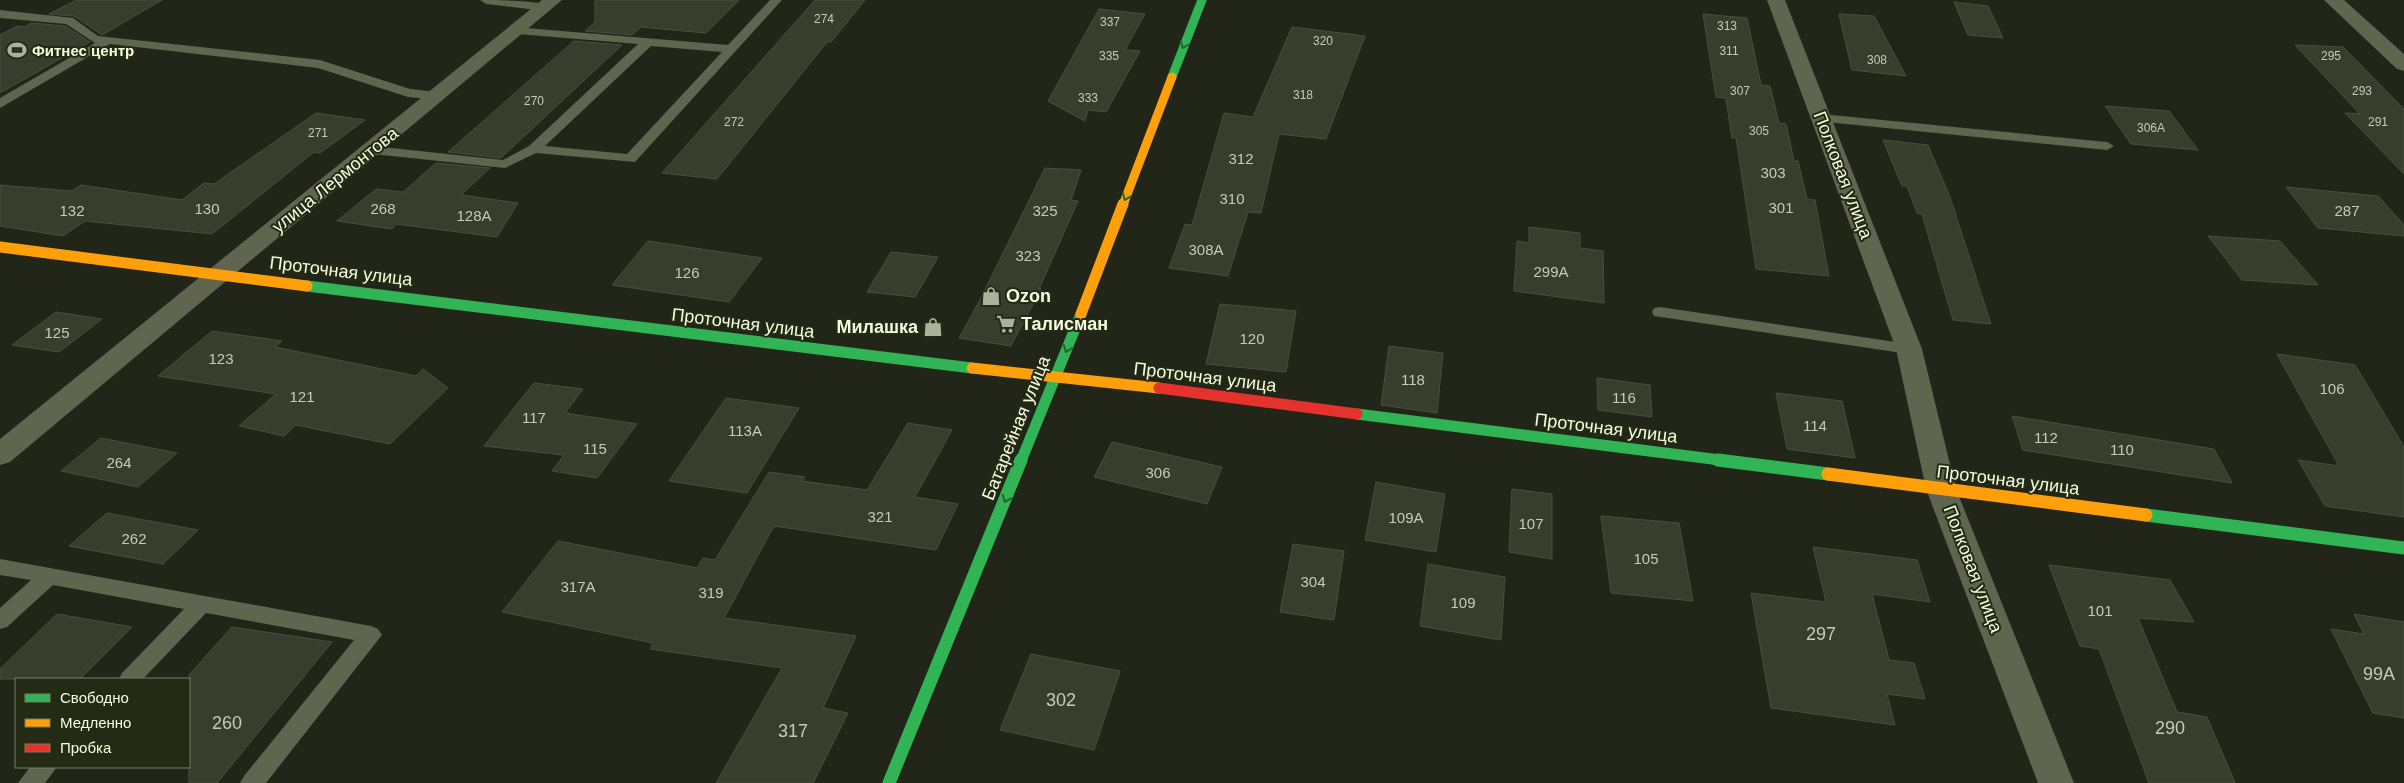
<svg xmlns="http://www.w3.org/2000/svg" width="2404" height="783" viewBox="0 0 2404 783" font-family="Helvetica,sans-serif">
	<rect width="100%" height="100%" fill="#222619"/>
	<g fill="#383d2e" stroke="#494f3d">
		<polygon points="76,0 162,0 102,35 74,16 49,14"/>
		<polygon points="595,0 739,0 706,33 641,27 632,35 585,31 595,22"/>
		<polygon points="815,0 865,0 831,42 827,42 717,179 662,173"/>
		<polygon points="1954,2 1988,6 2003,38 1968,35"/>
		<polygon points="1099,9 1145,14 1125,50 1140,51 1106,112 1088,110 1085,121 1048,101"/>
		<polygon points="1703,14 1747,18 1761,85 1770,86 1779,123 1786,124 1794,161 1798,161 1807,199 1815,200 1829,276 1756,269 1736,138 1732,138 1726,98 1716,97"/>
		<polygon points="1839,14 1874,16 1906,76 1852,70"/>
		<polygon points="32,23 65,26 90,42 0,93 0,35 17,26 24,27"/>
		<polygon points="1292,27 1365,36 1326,139 1279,134 1261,213 1248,212 1228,276 1169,268 1185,224 1192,225 1224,113 1253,117"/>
		<polygon points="574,41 622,45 501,158 448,152"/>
		<polygon points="2295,45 2343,47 2404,109 2404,174 2345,113 2360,114"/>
		<polygon points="2105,106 2169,111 2198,150 2131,144"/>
		<polygon points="316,113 365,120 320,153 314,152 212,234 85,221 63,236 0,226 0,185 72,191 81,185 182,200 204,183 214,184"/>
		<polygon points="1883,140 1928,145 1950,197 1991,324 1953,320 1922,214 1917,213 1907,186 1902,186"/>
		<polygon points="436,163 490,168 461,195 518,203 497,237 396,224 392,229 337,221 376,189 403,192"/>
		<polygon points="1045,168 1081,170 1071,200 1078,201 1039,289 1041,289 1011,346 959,338 980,300"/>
		<polygon points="2286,187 2378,196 2404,225 2404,236 2318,228"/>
		<polygon points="1529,227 1580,233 1580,248 1603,251 1604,303 1514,291 1517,241 1529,243"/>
		<polygon points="2208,236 2280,241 2318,285 2242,280"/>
		<polygon points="648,241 762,258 729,302 612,285"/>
		<polygon points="891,252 938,257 915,297 867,292"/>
		<polygon points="1220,304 1296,311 1286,372 1206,364"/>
		<polygon points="56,312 102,319 59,352 12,345"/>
		<polygon points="212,331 282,341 275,347 416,376 423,369 448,388 390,444 296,425 284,436 239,426 276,394 158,376"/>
		<polygon points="1389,346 1443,353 1437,413 1381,405"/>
		<polygon points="2277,354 2355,365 2404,447 2404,517 2325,506 2298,460 2339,466"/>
		<polygon points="1597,378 1650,385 1652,417 1598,410"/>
		<polygon points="534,383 583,389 565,413 637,424 597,478 552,471 564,455 484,446"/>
		<polygon points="1776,393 1842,401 1855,458 1787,449"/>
		<polygon points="726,398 799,408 747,493 669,481"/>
		<polygon points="2012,416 2214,449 2232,483 2023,450"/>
		<polygon points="908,423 952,430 915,497 958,504 936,550 774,526 724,618 856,636 823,708 848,713 813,783 716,783 782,668 650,649 653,643 502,612 558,541 697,568 703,558 715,560 769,472 805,477 802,481 867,490"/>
		<polygon points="101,438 177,453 138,487 61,471"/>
		<polygon points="1112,442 1222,467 1207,504 1094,477"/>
		<polygon points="1376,482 1445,494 1436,552 1365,540"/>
		<polygon points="1512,489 1552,494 1552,559 1509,552"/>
		<polygon points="107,513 198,530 163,564 69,546"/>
		<polygon points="1601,516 1679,523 1693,601 1611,593"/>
		<polygon points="1293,544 1344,551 1334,620 1280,612"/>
		<polygon points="1813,547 1917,560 1930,602 1872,594 1889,660 1914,663 1925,699 1887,694 1895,725 1771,708 1751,593 1826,602"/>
		<polygon points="1428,564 1505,577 1501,640 1420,626"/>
		<polygon points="2049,565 2170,580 2194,622 2138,618 2177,712 2207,717 2235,783 2149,783 2099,649 2080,646"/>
		<polygon points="57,614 132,627 80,679 0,679 0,669"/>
		<polygon points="2354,614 2404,622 2404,718 2373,713 2331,629 2364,634"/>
		<polygon points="232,627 332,642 217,783 189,783 189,675"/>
		<polygon points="1031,654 1120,671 1094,750 1000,730"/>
	</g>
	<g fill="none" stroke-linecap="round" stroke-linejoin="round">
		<g fill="#60654f" fill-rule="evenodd">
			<path d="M480 0C495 0 541 0 551 7L545 11 486 4Z"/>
			<path d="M770 0H782L635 162 536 153 505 168 373 154 366 150 373 146 503 160 529 146 638 44 518 34 514 33 512 30 514 27 728 45ZM651 46 722 52 627 154 545 146Z"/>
			<polygon points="0,10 73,18 98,36 320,60 410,89 438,92 445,96 438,100 408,97 318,68 110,44 0,108 0,98 95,43 66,24 0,18"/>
			<polygon points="1821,114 2107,142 2114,146 2107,150 1816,121 1814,118"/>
			<polygon points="1660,307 1909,344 1915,345 1917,349 1915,353 1909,354 1654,316 1652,312 1654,308"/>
			<polygon points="0,559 371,626 378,629 382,635 266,783 240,783 244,776 354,640 206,613 143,679 119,679 122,673 184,609 53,585 7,627 0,629 0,608 31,580 0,575"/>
			<polygon points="30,767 57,767 45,783 18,783"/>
		</g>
		<g fill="#60654f" fill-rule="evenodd">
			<polygon points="542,0 562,0 10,462 0,465 0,439"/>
			<polygon points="1767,0 1785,0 1922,349 1956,489 2074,783 2038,783 1926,489 1896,349"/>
			<polygon points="2324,0 2344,0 2404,54 2404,71 2397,69"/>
		</g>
		<polyline stroke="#30b455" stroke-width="9" points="1172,77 1202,0"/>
		<g stroke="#30b455" stroke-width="11">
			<polyline points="307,286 972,368"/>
			<polyline points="1357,414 1728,461"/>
			<polyline points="1021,461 1081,314"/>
		</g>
		<g stroke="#30b455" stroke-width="13">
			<polyline points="1718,460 1828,474"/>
			<polyline points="2146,515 2404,548"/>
			<polyline points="889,783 1021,460"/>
		</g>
		<polyline stroke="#ff9f0a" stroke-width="9" points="1123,205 1172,77"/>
		<g stroke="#ff9f0a" stroke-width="11">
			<polyline points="0,247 307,286"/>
			<polyline points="1081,314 1123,204"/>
			<polyline points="972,368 1159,388"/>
		</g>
		<polyline stroke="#ff9f0a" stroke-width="13" points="1828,474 2146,515"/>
		<polyline stroke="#e5322d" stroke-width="11" points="1159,388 1357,414"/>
	</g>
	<defs><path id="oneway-chevron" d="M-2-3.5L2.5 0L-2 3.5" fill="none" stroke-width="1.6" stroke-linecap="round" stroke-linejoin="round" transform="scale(1.25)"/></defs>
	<g stroke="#28622e">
		<use href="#oneway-chevron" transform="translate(1184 45) rotate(111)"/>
		<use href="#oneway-chevron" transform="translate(1126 197) rotate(111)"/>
		<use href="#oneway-chevron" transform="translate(1067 349) rotate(111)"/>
		<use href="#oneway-chevron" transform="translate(1006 499) rotate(112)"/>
	</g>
	<defs>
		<g id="stadium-bare" transform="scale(1.5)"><path d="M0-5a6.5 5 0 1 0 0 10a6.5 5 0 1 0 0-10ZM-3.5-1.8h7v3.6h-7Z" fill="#abb19a" stroke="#232b14" stroke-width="2.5" paint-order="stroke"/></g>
		<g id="shop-bare" transform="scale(1.5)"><path d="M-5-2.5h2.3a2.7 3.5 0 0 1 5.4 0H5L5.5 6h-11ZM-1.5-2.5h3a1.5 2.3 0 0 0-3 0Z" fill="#abb19a" stroke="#232b14" stroke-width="2.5" paint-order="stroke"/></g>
		<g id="supermarket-bare" transform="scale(1.5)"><path d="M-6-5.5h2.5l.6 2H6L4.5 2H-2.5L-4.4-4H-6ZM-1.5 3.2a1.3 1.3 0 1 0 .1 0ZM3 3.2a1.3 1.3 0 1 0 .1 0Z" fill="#abb19a" stroke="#232b14" stroke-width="2.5" paint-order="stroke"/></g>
	</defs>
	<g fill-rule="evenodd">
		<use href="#stadium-bare" x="17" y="50"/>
		<use href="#shop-bare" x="991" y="296"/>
		<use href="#supermarket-bare" x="1006" y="324"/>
		<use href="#shop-bare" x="933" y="327"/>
	</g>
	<g text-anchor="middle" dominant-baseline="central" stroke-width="4" stroke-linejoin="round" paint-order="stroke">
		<g font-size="12" fill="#c6ccb4">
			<text x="824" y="19">274</text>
			<text x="1110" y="22">337</text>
			<text x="1727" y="26">313</text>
			<text x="1323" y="41">320</text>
			<text x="1729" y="51">311</text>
			<text x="1109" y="56">335</text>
			<text x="2331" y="56">295</text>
			<text x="1877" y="60">308</text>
			<text x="1740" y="91">307</text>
			<text x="2362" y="91">293</text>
			<text x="1303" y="95">318</text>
			<text x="1088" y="98">333</text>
			<text x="534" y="101">270</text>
			<text x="734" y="122">272</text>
			<text x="2378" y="122">291</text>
			<text x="2151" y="128">306А</text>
			<text x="1759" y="131">305</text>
			<text x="318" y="133">271</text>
		</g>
		<g font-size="15" font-weight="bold" fill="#f5fce0" stroke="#232b14" text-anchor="start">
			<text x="32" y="50">Фитнес центр</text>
		</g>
		<g font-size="15" fill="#c6ccb4">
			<text x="1241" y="158">312</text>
			<text x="1773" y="172">303</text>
			<text x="1232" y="198">310</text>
			<text x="1781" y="207">301</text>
			<text x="207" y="208">130</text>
			<text x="383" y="208">268</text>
			<text x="72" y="210">132</text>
			<text x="1045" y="210">325</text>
			<text x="2347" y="210">287</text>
			<text x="474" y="215">128А</text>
			<text x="1206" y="249">308А</text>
			<text x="1028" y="255">323</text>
			<text x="1551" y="271">299А</text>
			<text x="687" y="272">126</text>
			<text x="57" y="332">125</text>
			<text x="1252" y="338">120</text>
			<text x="221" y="358">123</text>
			<text x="1413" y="379">118</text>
			<text x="2332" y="388">106</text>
			<text x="302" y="396">121</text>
			<text x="1624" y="397">116</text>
			<text x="534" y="417">117</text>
			<text x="1815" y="425">114</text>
			<text x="745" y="430">113А</text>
			<text x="2046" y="437">112</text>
			<text x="595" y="448">115</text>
			<text x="2122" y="449">110</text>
			<text x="119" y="462">264</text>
			<text x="1158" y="472">306</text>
			<text x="880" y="516">321</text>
			<text x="1406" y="517">109А</text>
			<text x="1531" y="523">107</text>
			<text x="134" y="538">262</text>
			<text x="1646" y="558">105</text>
			<text x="1313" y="581">304</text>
			<text x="578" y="586">317А</text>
			<text x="711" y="592">319</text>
			<text x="1463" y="602">109</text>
			<text x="2100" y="610">101</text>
		</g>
		<g font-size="18" fill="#f5fce0" stroke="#232b14">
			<text transform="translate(1843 175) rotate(69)">Полковая улица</text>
			<text transform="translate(335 180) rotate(-39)">улица Лермонтова</text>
			<text transform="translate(341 271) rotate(7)">Проточная улица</text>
			<text transform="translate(743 323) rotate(7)">Проточная улица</text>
			<text transform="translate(1205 377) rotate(7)">Проточная улица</text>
			<text transform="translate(1016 428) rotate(-68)">Батарейная улица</text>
			<text transform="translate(1606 428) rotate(7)">Проточная улица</text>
			<text transform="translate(2008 480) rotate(7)">Проточная улица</text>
			<text transform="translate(1973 569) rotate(69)">Полковая улица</text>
		</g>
		<g font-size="18" font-weight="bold" fill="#f5fce0" stroke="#232b14" text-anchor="start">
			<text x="1006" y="296">Ozon</text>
			<text x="1021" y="324">Талисман</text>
			<text x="918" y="327" text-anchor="end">Милашка</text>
		</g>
		<g font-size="18" fill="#c6ccb4">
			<text x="1821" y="634">297</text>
			<text x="2379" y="674">99А</text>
			<text x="1061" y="700">302</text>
			<text x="227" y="723">260</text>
			<text x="2170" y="728">290</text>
			<text x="793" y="731">317</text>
		</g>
	</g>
	<rect x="15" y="678" width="175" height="90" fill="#232b14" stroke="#777f66"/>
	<rect x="25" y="694" width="25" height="8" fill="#30b455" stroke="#777f66"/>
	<text x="60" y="703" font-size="15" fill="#f5fce0">Свободно</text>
	<rect x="25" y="719" width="25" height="8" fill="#ff9f0a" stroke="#777f66"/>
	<text x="60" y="728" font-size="15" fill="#f5fce0">Медленно</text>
	<rect x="25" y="744" width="25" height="8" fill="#e5322d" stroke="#777f66"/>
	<text x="60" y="753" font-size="15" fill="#f5fce0">Пробка</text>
</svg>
